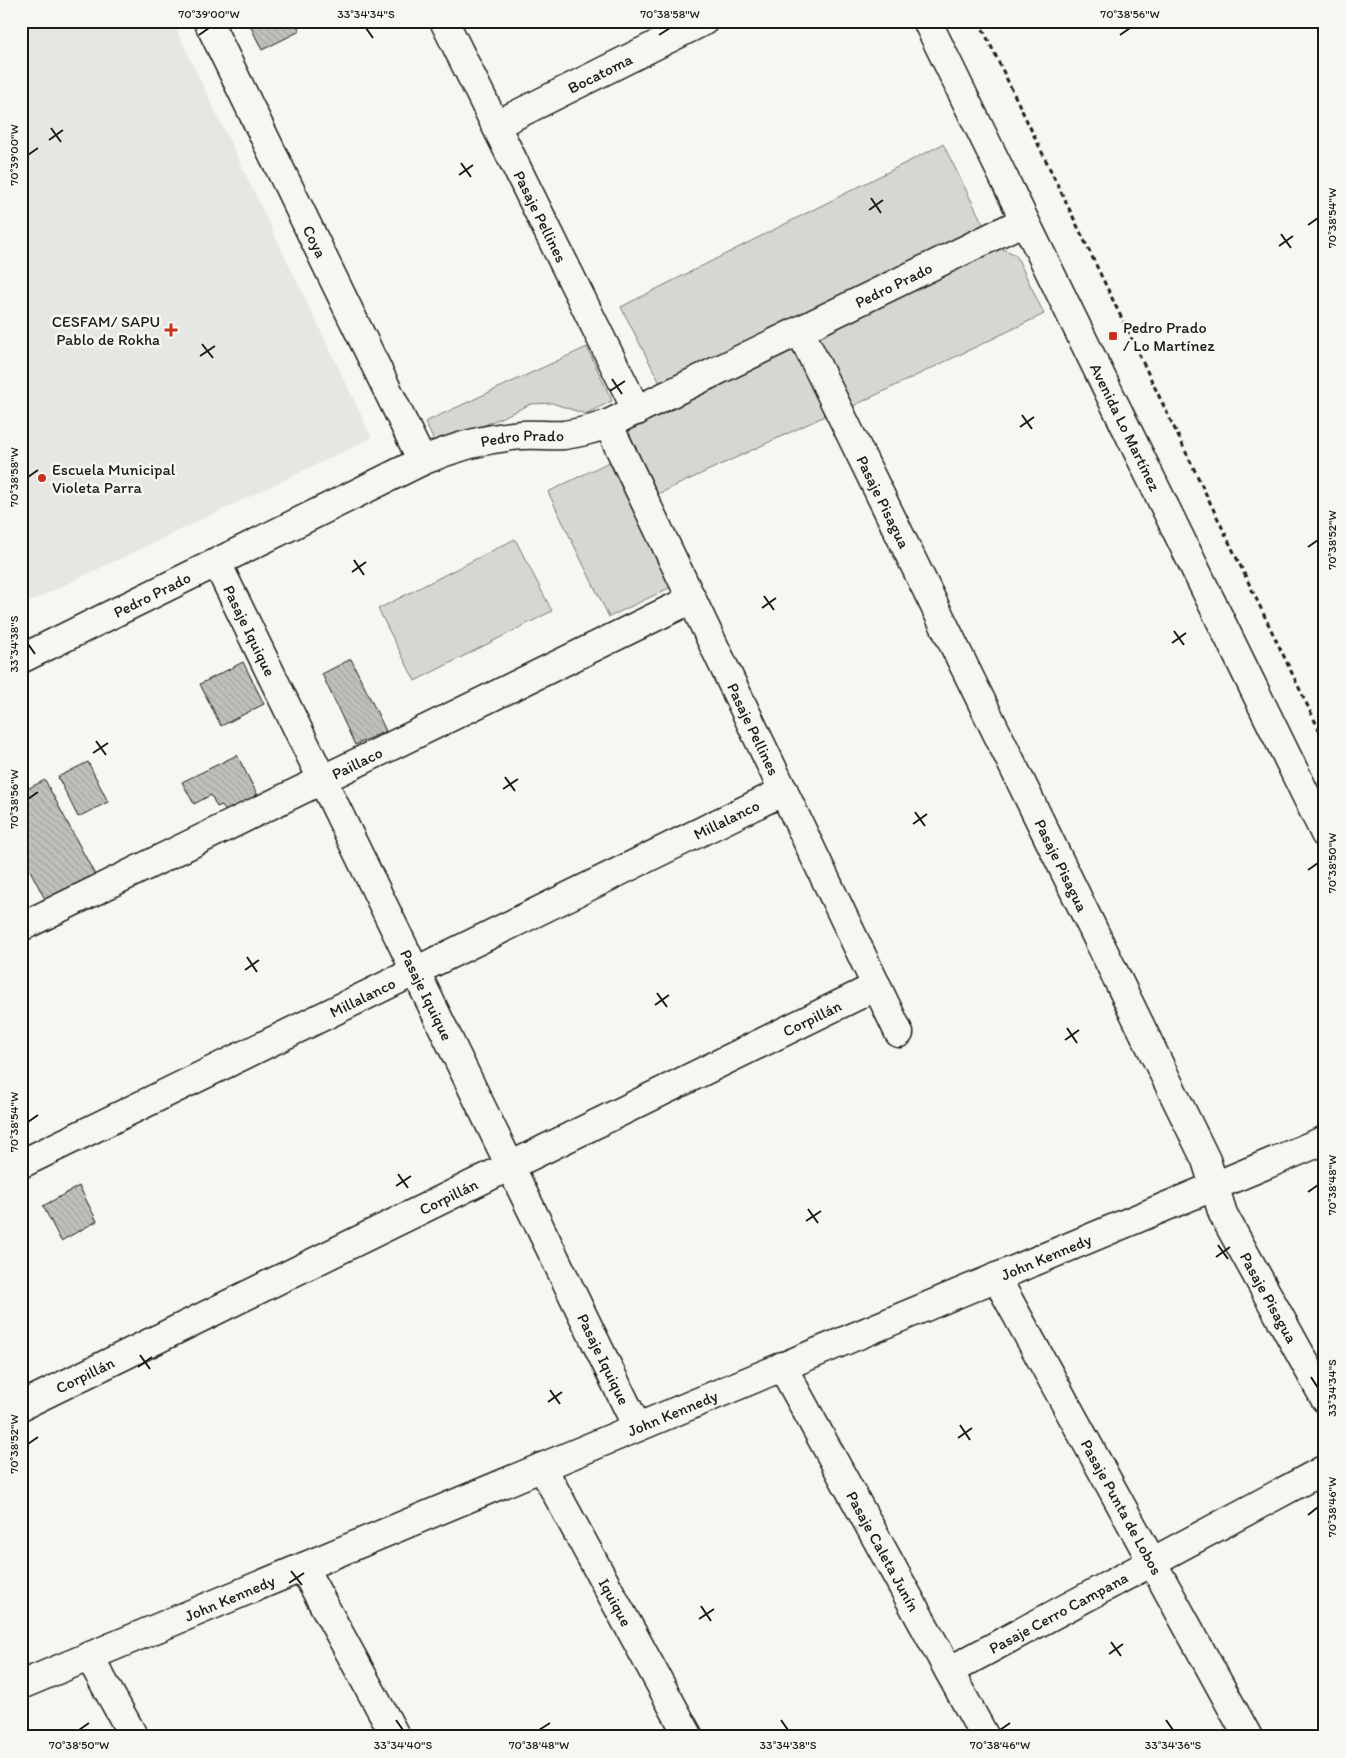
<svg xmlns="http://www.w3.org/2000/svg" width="1346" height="1758" viewBox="0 0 1346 1758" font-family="Itim,sans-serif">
	<defs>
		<pattern id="building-back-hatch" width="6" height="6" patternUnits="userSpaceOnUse" patternTransform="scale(1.25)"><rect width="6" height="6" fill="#c0c0bd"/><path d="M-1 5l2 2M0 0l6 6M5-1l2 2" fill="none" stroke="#a4a4a2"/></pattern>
	</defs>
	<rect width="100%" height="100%" fill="#f6f6f2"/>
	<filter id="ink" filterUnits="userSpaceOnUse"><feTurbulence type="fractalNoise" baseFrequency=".02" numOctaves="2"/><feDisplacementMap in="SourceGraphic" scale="10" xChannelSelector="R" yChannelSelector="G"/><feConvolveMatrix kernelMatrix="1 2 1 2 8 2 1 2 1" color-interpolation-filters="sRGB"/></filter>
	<g filter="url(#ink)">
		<polygon fill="#e6e6e2" points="21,21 172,21 372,438 21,606"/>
		<g fill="#d6d6d2" stroke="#797977">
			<polygon points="943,144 984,226 663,389 621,307"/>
			<polygon points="997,246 1016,255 1044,314 849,408 814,334"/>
			<polygon points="587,347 612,401 585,414 552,403 531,404 437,447 425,422"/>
			<polygon points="794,350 825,416 658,494 627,429"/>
			<polygon points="609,462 671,587 609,617 548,492"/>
			<polygon points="515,539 552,611 415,681 378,609"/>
		</g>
		<g fill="url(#building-back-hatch)" stroke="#1c1c1c">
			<polygon points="248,21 295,21 300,31 262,50"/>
			<polygon points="351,659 386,731 355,745 322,674"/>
			<polygon points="243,662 264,704 221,726 200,684"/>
			<polygon points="237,755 258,796 226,812 222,805 217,807 211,795 194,804 182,782"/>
			<polygon points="88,762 108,802 78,817 58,777"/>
			<polygon points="45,780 96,877 47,903 21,853 21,792"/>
			<polygon points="79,1186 97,1221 61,1241 43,1206"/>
		</g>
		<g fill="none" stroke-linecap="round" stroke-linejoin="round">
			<g stroke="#1c1c1c" stroke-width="31">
				<g id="street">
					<path id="s1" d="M208 21 422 461"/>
					<path id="s2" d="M444 21 637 411"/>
					<path id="s3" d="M496 125 704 21"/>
					<path id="s4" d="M800 331 1206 1160 1223 1214 1325 1399"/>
					<path id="s5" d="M608 424 899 1033"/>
					<path id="s6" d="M217 563 637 1427"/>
					<path id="s7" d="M21 659 422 461C454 447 487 438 522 435 536 434 550 436 564 435 579 433 594 429 608 424L1024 221"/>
					<path id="s8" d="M21 927 692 599"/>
					<path id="s9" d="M21 1164 784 791"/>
					<path id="s10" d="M996 1277 1248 1737"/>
					<path id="s11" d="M782 1366 985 1737"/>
					<path id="s12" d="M21 1406 877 986"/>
					<path id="s13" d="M542 1467 689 1737"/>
					<polyline points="303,1567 396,1737"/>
					<polyline points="89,1656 134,1737"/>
					<path id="s14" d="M949 1671 1325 1469"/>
				</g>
			</g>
			<g stroke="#1c1c1c" stroke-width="31">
				<g id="secondary">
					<path id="s15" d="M927 21 1325 834"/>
					<path id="s16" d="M21 1685 1325 1140"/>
				</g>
			</g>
			<polyline stroke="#1c1c1c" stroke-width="3" stroke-dasharray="5 4" stroke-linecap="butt" points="979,21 1325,742"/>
			<use href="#street" stroke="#f6f6f2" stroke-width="28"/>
			<use href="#secondary" stroke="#f6f6f2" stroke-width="28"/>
		</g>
	</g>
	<path fill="none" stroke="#1c1c1c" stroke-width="2" d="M366 28 373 38M199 35 209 28M659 35 670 28M1120 35 1130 28M51 128 61 142M49 140 63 130M28 155 38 148M461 163 471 177M459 175 473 165M871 198 881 213M869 210 883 200M1308 225 1318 218M1281 234 1291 248M1279 246 1293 236M202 344 213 358M200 356 215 346M612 379 622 394M610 391 625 381M1022 415 1032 429M1020 427 1034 417M28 477 38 470M1308 547 1318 540M354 560 364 575M352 572 366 562M764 596 774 610M762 608 776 598M1174 631 1184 645M1172 643 1186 633M28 644 35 654M96 741 106 755M93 753 108 743M505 777 515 791M503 789 518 779M28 799 38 792M915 812 925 826M913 824 927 814M1308 870 1318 863M247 957 257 972M245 970 259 960M657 993 667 1007M655 1005 669 995M1067 1028 1077 1043M1065 1040 1079 1030M28 1122 38 1115M398 1174 408 1188M396 1186 411 1176M1308 1192 1318 1185M808 1209 818 1223M806 1221 821 1211M1218 1245 1228 1259M1216 1257 1230 1247M140 1355 150 1369M138 1367 152 1357M1311 1377 1318 1388M550 1390 560 1404M548 1402 562 1392M960 1425 970 1440M958 1438 972 1428M28 1444 38 1437M1308 1515 1318 1507M291 1571 302 1585M289 1583 304 1573M701 1606 711 1621M699 1619 714 1609M1111 1642 1121 1656M1109 1654 1123 1644M396 1720 403 1730M781 1720 788 1730M1166 1720 1173 1730M79 1730 89 1723M539 1730 550 1723M1000 1730 1010 1723"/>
	<g fill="#c8321e" stroke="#f6f6f2" stroke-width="2">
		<path d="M168.5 322.5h5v5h5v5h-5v5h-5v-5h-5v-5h5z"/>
		<rect x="1108" y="331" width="10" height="10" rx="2.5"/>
		<circle cx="42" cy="478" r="5"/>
	</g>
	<g text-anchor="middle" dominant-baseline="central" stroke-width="5" stroke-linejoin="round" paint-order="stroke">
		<g font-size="16" fill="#1c1c1c" stroke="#f6f6f2">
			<text stroke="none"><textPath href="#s3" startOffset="116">Bocatoma</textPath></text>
			<text stroke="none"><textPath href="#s2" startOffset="218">Pasaje Pellines</textPath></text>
			<text stroke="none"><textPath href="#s1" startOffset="245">Coya</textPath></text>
			<text stroke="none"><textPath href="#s7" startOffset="956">Pedro Prado</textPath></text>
			<text stroke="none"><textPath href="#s15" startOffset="452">Avenida Lo Martínez</textPath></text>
			<text stroke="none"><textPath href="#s7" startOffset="551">Pedro Prado</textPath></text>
			<text stroke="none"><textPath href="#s4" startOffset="190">Pasaje Pisagua</textPath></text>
			<text stroke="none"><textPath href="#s7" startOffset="146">Pedro Prado</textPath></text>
			<text stroke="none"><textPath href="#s6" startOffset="75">Pasaje Iquique</textPath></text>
			<text stroke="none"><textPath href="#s5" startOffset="338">Pasaje Pellines</textPath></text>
			<text stroke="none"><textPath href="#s8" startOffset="374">Paillaco</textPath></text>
			<text stroke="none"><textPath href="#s9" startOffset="785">Millalanco</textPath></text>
			<text stroke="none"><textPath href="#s4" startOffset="595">Pasaje Pisagua</textPath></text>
			<text stroke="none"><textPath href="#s6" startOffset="480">Pasaje Iquique</textPath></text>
			<text stroke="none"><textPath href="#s9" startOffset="380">Millalanco</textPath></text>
			<text stroke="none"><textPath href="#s12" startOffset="881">Corpillán</textPath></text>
			<text stroke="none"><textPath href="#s12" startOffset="476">Corpillán</textPath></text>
			<text stroke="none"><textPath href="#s16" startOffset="1111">John Kennedy</textPath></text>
			<text stroke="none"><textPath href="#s4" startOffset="1075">Pasaje Pisagua</textPath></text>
			<text stroke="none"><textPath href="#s6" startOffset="885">Pasaje Iquique</textPath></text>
			<text stroke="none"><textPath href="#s12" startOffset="71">Corpillán</textPath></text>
			<text stroke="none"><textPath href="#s16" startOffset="706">John Kennedy</textPath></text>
			<text stroke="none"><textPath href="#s10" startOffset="262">Pasaje Punta de Lobos</textPath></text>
			<text stroke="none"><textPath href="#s11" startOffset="211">Pasaje Caleta Junín</textPath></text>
			<text stroke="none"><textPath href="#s16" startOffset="226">John Kennedy</textPath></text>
			<text stroke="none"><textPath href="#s13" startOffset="154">Iquique</textPath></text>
			<text stroke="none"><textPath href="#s14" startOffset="124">Pasaje Cerro Campana</textPath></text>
		</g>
		<g font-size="16" fill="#1c1c1c" stroke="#f6f6f2" text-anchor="start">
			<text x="160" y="321" text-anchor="end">CESFAM/ SAPU<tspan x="160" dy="18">Pablo de Rokha</tspan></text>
			<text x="1123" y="327">Pedro Prado<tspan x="1123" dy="18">/ Lo Martínez</tspan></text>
			<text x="52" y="469">Escuela Municipal<tspan x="52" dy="18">Violeta Parra</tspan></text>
		</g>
	</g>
	<rect width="1346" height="1758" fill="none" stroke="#f6f6f2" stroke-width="55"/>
	<rect x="28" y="28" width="1290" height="1702" fill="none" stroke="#1c1c1c" stroke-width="2"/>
	<g font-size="12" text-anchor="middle" fill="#1c1c1c">
		<text x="209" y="18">70°39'00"W</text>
		<text x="366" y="18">33°34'34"S</text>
		<text x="670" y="18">70°38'58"W</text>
		<text x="1130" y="18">70°38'56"W</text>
		<text transform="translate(14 155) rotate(-90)" y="4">70°39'00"W</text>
		<text transform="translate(1332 218) rotate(-90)" y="4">70°38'54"W</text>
		<text transform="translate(14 477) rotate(-90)" y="4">70°38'58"W</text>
		<text transform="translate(1332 540) rotate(-90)" y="4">70°38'52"W</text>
		<text transform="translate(14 644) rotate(-90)" y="4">33°34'38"S</text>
		<text transform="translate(14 799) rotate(-90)" y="4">70°38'56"W</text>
		<text transform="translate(1332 863) rotate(-90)" y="4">70°38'50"W</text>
		<text transform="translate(14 1122) rotate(-90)" y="4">70°38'54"W</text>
		<text transform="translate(1332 1185) rotate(-90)" y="4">70°38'48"W</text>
		<text transform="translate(1332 1388) rotate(-90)" y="4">33°34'34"S</text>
		<text transform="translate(14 1444) rotate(-90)" y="4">70°38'52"W</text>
		<text transform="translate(1332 1507) rotate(-90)" y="4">70°38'46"W</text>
		<text x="79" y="1749">70°38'50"W</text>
		<text x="403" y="1749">33°34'40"S</text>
		<text x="539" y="1749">70°38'48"W</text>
		<text x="788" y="1749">33°34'38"S</text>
		<text x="1000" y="1749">70°38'46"W</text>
		<text x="1173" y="1749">33°34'36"S</text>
	</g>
</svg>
